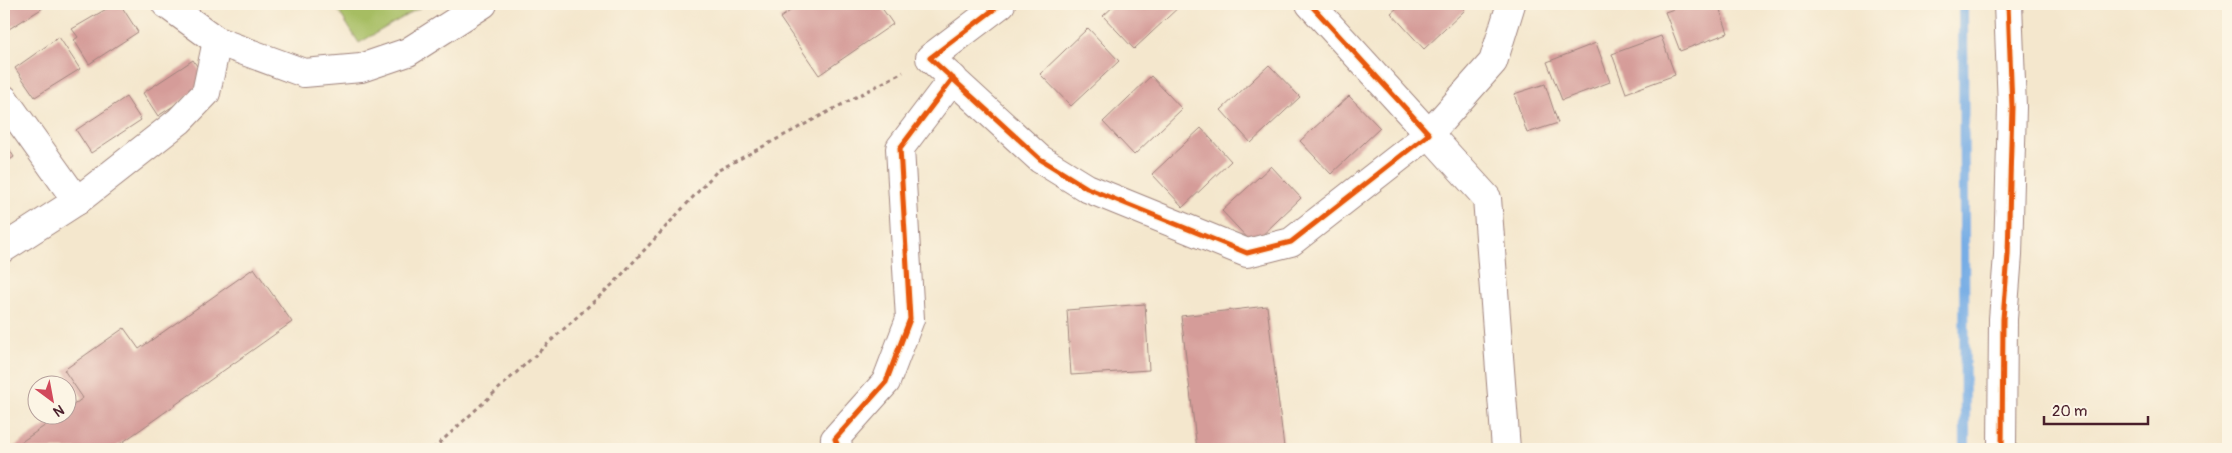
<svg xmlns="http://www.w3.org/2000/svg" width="2232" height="453" viewBox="0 0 2232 453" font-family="Pangolin,sans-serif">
	<rect width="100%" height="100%" fill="#fcf5e5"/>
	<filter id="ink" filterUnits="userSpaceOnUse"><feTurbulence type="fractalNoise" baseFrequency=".02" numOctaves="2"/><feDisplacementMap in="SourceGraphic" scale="10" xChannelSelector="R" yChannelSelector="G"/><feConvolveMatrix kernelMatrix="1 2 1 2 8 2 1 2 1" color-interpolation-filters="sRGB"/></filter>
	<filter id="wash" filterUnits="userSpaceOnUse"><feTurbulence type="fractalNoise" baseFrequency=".0096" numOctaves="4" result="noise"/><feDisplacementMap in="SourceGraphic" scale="20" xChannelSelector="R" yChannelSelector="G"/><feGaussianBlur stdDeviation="1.12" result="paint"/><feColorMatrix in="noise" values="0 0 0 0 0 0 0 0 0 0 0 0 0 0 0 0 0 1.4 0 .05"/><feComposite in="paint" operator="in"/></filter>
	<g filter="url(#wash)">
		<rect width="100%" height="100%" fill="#f4e7cd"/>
		<polygon fill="#a6bd62" stroke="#786e46" points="334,4 426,4 359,43"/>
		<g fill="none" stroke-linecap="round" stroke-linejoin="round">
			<polyline stroke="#77ade5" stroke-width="10" points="1963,4 1965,449"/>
		</g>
		<g id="blocks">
			<g fill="#d59c99">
				<polygon points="4,4 40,4 43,8 4,32"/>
				<polygon points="115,4 120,4 138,32 89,64 74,40 78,37 72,29"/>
				<polygon points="800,4 879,4 893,24 819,75 780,18"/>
				<polygon points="1116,4 1182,4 1134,49 1103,16"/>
				<polygon points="1402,4 1458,4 1465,10 1424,49 1391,13"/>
				<polygon points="1689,4 1718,4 1728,33 1680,51 1665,12"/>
				<polygon points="1088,28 1119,61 1071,106 1040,74"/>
				<polygon points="1661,36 1675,75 1626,93 1612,54"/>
				<polygon points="59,37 80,69 35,97 15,68"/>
				<polygon points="1596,43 1610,82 1562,100 1547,62"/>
				<polygon points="193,60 208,83 158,116 143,93"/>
				<polygon points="1269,65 1300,97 1251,143 1221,110"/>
				<polygon points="1151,76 1182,109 1134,155 1103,122"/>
				<polygon points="1545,84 1558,123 1527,133 1514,94"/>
				<polygon points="1349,96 1380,128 1331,174 1300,141"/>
				<polygon points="126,97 141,120 91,153 76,130"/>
				<polygon points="1201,128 1231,161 1183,207 1152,174"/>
				<polygon points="4,141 14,157 4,164"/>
				<polygon points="1271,166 1301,198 1253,244 1222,211"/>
				<polygon points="254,268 292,322 113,449 11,449 59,416 68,416 68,409 83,398 64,370 124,328 139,349"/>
				<polygon points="1145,304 1149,370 1071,375 1067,310"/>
				<polygon points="1267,306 1284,447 1265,449 1197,449 1181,316"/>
			</g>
		</g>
	</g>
	<g filter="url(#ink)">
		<use href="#blocks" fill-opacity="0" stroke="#9f837c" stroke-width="1"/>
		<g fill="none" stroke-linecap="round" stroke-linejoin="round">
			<g stroke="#9f837c" stroke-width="30">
				<g id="minor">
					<polyline points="166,4 217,41 304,73 361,68 408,52 483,4"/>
					<polyline points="1001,4 930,58 1040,159 1087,188 1247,253 1291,242 1429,134 1310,4"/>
					<polyline points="4,99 77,201"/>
					<polyline points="4,248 77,201 179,121 206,93 217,41"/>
					<polyline points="839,449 835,439 886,382 910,319 900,148 953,78"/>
					<polyline points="1506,449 1487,198 1429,134 1493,62 1511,4"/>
					<polyline points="2002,449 2003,319 2008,255 2012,107 2008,4"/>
				</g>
			</g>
			<polyline stroke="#9f837c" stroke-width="3" stroke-dasharray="4 4" stroke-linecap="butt" points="433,449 615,282 717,171 903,72"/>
			<use href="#minor" stroke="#fff" stroke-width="28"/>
			<g stroke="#fcf5e5" stroke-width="8">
				<g id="cycleway">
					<polyline points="1001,4 930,58 1040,159 1087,188 1247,253 1291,242 1429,134 1310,4"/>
					<polyline points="839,449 835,439 886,382 910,319 900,148 953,78"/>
					<polyline points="2002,449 2003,319 2008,255 2012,107 2008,4"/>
				</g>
			</g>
			<use href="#cycleway" stroke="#e8590c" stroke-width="5"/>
		</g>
	</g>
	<rect width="2232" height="453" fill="none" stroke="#fcf5e5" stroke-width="20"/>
	<g transform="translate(52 400) rotate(148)"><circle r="24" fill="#fcf5e5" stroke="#b59f9b"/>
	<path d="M0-4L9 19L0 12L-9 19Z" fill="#d1495b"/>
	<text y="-8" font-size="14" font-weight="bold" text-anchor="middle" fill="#4a1f2b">N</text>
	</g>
	<path d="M2044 416v8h104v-8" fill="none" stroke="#4a1f2b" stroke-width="2.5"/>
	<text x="2052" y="416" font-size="15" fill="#4a1f2b" stroke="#fcf5e5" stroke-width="4" paint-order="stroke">20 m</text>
</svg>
